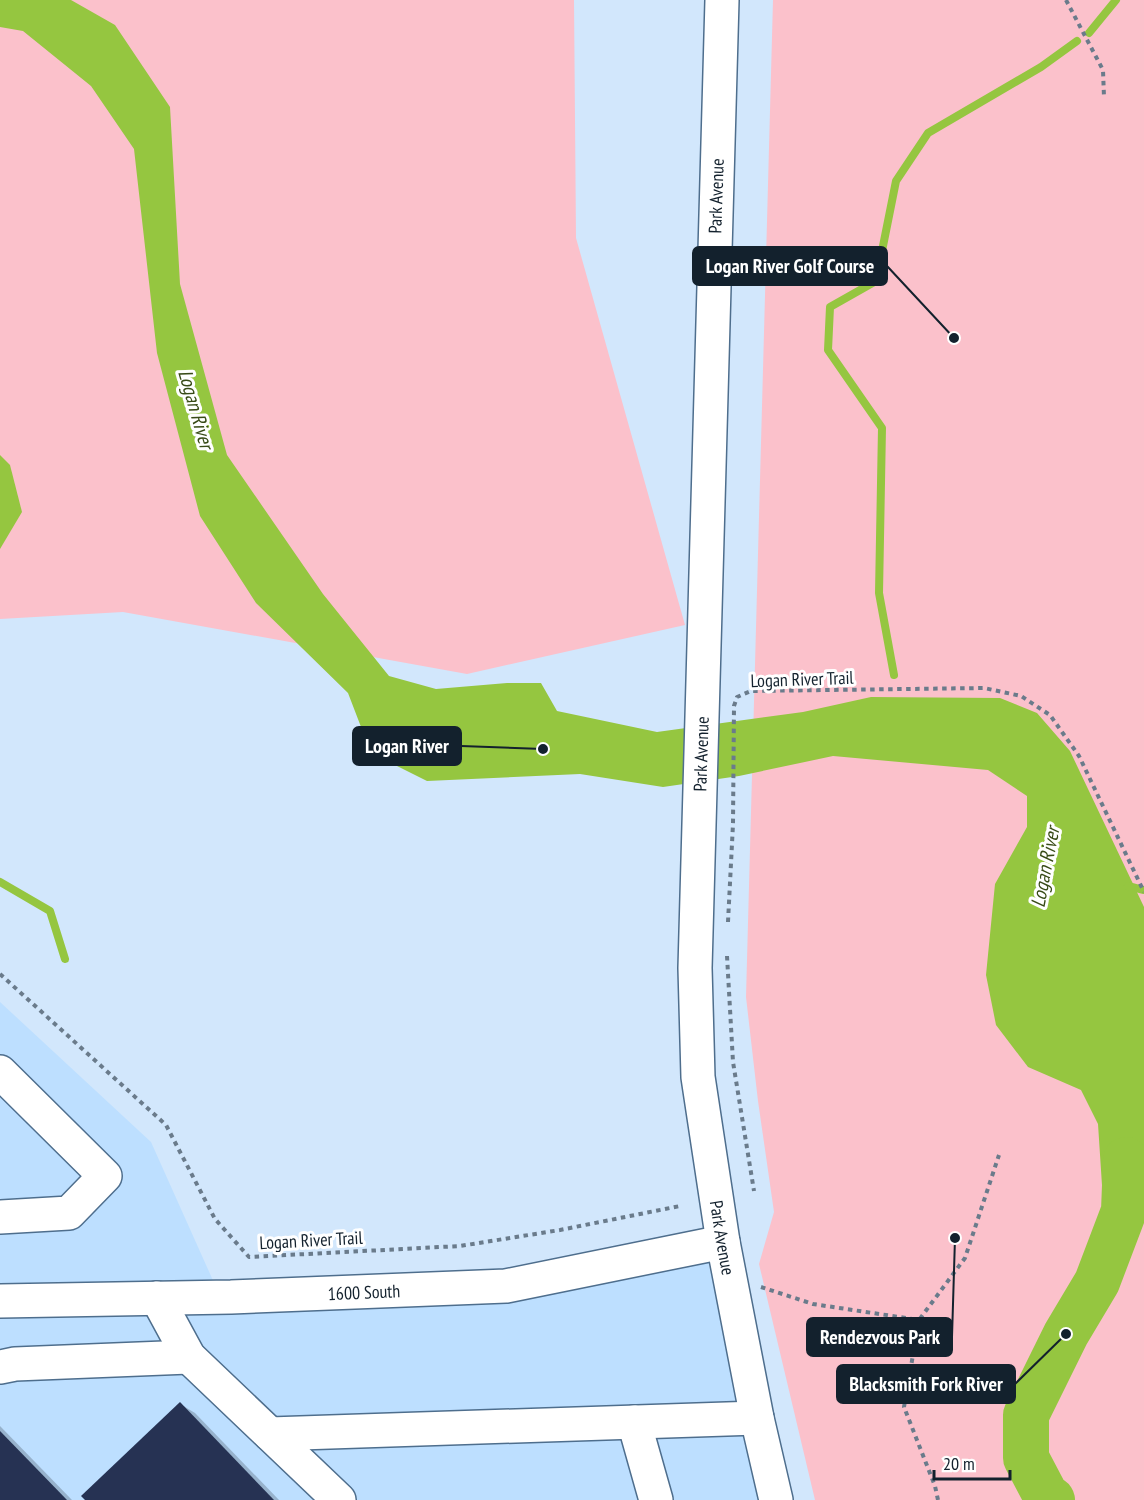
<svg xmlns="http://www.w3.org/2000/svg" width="1144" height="1500" viewBox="0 0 1144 1500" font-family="'PT Sans Narrow',sans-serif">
	<rect width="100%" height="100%" fill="#d2e7fc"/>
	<polygon fill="#bddfff" points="0,1002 151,1142 228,1314 708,1261 765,1500 0,1500"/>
	<g fill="#fbc1cb">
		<polygon points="0,0 574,0 576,238 685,625 467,674 123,612 0,619"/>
		<polygon points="773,0 1144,0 1144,1500 815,1500 759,1264 774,1212 758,1101 746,997"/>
	</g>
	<g fill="#95c640">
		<polygon points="0,0 71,0 115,25 170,107 180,284 227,455 323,594 389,676 436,689 507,683 541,683 557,711 657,732 803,712 871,697 1000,698 1037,713 1070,751 1144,907 1144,1219 1132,1230 1104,1216 1098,1124 1081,1090 1028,1067 996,1025 986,975 995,884 1027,827 1027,796 988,770 833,756 739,776 663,787 580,774 427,781 371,753 348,693 256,603 200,516 157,353 134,149 91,86 23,31 0,27"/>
		<polygon points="0,455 10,465 22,512 0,549"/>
	</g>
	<g fill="#0003">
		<polygon points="180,1404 195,1413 279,1500 87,1500"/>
		<polygon points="0,1426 72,1500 0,1500"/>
	</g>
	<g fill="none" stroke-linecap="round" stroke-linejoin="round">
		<g stroke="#95c640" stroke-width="8">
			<polyline points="1089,33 1116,0"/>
			<polyline points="894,675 879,593 882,428 828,350 830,307 876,281 896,181 928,133 1041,67 1077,41"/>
			<polyline points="0,882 50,911 65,959"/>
			<polyline points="1128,886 1144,890"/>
		</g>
		<polyline stroke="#95c640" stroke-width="46" points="1052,1500 1046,1496 1026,1458 1026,1415 1066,1334 1097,1282 1124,1211 1126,1160"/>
	</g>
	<g fill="#263253">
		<polygon points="180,1402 274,1500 85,1500 81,1496"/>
		<polygon points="0,1431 67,1500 0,1500"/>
	</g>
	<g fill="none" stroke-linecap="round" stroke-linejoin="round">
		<g stroke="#4e6e8d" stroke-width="36">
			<g id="minor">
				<path id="s1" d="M722 0 695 968 698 1077 723 1242 757 1418 776 1500"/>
				<polyline points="0,1072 105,1176 69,1213 0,1217"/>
				<polyline points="157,1298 189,1357 339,1500"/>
				<path id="s2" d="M0 1301 231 1297 506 1286 723 1242"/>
				<polyline points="0,1367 15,1364 189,1357"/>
				<polyline points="634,1422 656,1500"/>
				<polyline points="270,1434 757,1418"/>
			</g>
		</g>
		<g stroke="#6a7b8b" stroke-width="4" stroke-dasharray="4.5 4.5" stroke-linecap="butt">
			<polyline points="1066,0 1103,70 1104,97"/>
			<polyline points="728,922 733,824 734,706 737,697 751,691 984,688 1021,696 1050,715 1079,756 1144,892"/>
			<polyline points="727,956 733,1062 754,1191"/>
			<polyline points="0,974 166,1125 215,1219 249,1257 460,1246 560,1230 680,1206"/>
			<polyline points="761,1287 813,1304 919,1320"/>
			<polyline points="938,1500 935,1486 904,1407 919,1320 965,1258 999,1155"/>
		</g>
		<use href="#minor" stroke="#fff" stroke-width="33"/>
	</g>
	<g text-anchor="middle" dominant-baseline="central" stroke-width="6" stroke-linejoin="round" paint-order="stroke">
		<g font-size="18" fill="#13212d" stroke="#fff">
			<text transform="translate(716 196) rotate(-88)">Park Avenue</text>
			<text transform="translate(802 679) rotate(-2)">Logan River Trail</text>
			<text transform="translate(701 754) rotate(-88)">Park Avenue</text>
			<text stroke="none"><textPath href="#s1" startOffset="1240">Park Avenue</textPath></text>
			<text transform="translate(311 1240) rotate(-3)">Logan River Trail</text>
			<text stroke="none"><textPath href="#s2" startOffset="364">1600 South</textPath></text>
		</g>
		<g font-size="20" font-style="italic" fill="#384b17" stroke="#fff">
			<text transform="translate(196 409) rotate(74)">Logan River</text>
			<text transform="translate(1045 867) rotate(-79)">Logan River</text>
		</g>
	</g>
	<path fill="none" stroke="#13212d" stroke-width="2" d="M954 338L887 266M543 749L461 746M955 1238L952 1337M1066 1334L1015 1384"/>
	<g fill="#13212d" stroke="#fff" stroke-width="2">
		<circle cx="954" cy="338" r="6"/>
		<circle cx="543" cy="749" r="6"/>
		<circle cx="955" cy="1238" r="6"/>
		<circle cx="1066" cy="1334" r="6"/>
	</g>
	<g fill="#13212d" stroke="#13212d" stroke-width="2">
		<rect x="693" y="247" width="194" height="38" rx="6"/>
		<rect x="353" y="727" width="108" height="38" rx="6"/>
		<rect x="807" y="1318" width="145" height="38" rx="6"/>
		<rect x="837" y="1365" width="178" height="38" rx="6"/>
	</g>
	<g font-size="20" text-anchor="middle" font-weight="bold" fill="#fff">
		<text x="790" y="273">Logan River Golf Course</text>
		<text x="407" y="753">Logan River</text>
		<text x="880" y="1344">Rendezvous Park</text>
		<text x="926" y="1391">Blacksmith Fork River</text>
	</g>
	<path d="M934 1470v9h76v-9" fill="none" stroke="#13212d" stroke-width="3"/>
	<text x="943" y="1470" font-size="18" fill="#13212d" stroke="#ffffff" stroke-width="4.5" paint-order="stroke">20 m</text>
</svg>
